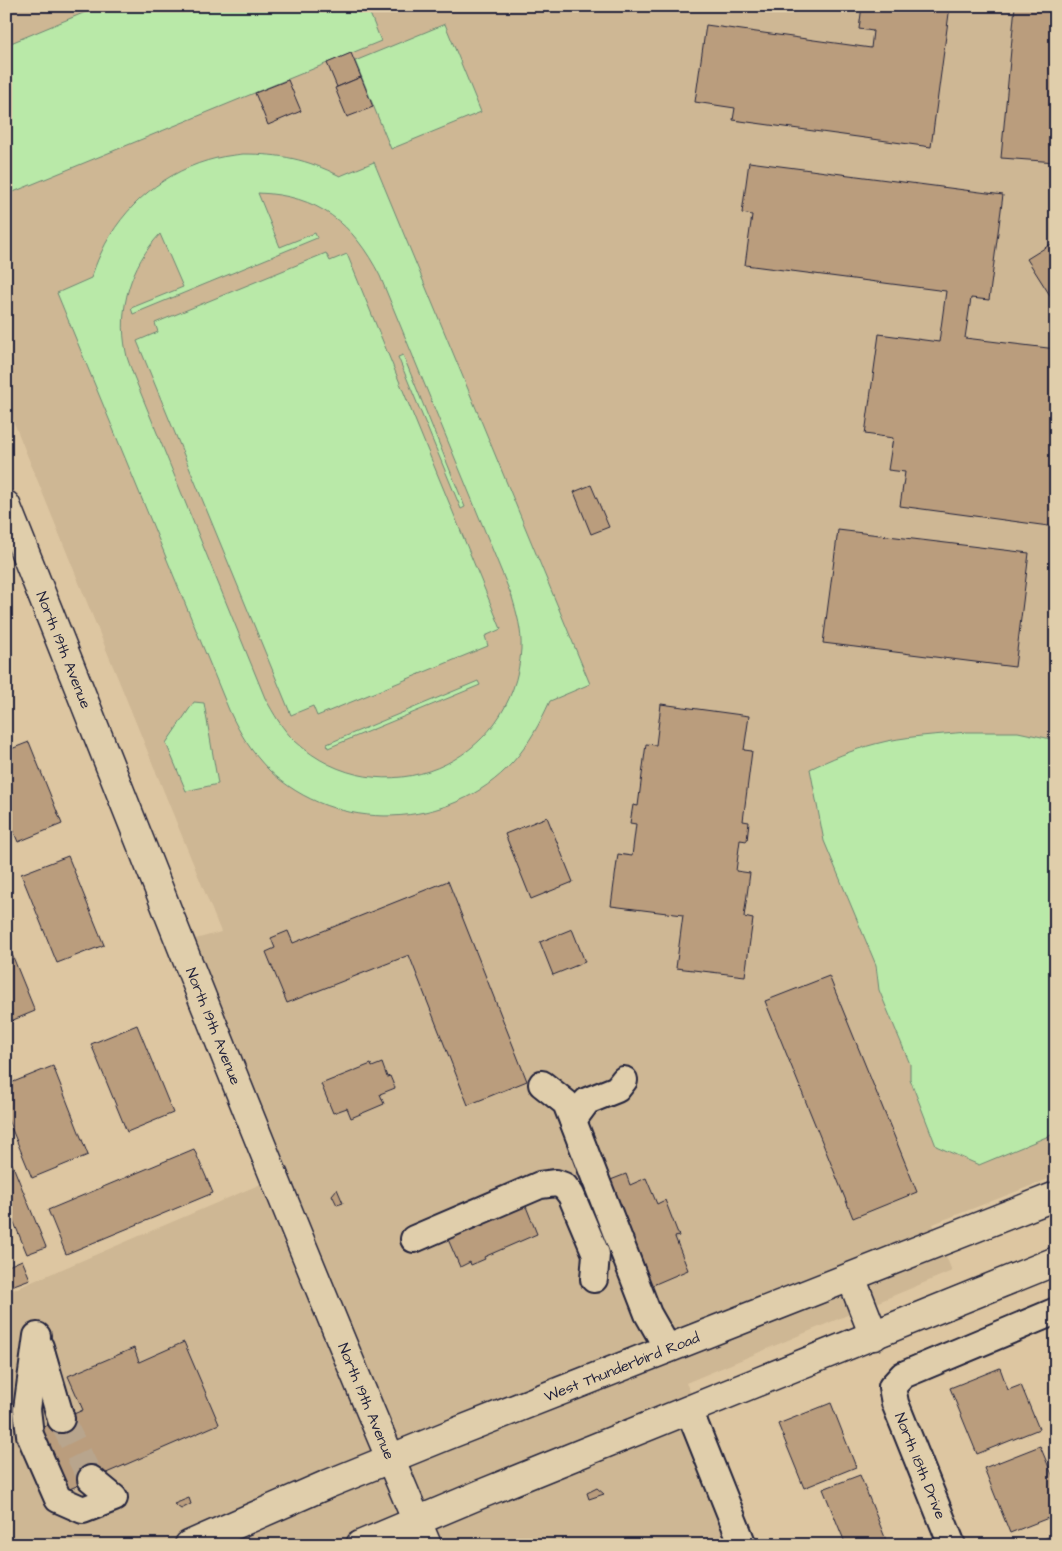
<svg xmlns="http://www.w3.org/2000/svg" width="1062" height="1551" viewBox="0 0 1062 1551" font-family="'Architects Daughter',sans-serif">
	<rect width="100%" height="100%" fill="#ddc6a1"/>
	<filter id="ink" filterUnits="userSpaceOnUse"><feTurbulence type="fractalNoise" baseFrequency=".02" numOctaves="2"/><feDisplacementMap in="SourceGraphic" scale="10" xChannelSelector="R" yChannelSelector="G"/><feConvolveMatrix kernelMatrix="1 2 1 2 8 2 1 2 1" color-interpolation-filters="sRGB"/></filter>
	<g filter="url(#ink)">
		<polygon fill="#ceb794" points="6,6 1056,6 1056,1176 933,1224 952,1271 686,1383 713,1441 756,1545 6,1545 6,1293 275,1178 181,943 221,932 6,403"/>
		<g fill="#b9e9a8" stroke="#6e8672" fill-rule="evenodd">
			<polygon points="100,6 367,6 381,41 6,195 6,45"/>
			<polygon points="445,24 481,112 391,149 355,61"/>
			<path d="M243 154C281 154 306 159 340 176L374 162 590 684 550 701C540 723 529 744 513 762 451 831 335 834 269 770 251 752 239 732 229 710L57 293 91 278C94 270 97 261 101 253 123 205 166 170 217 158 225 156 235 155 243 154ZM258 193C318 195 353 223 380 276L512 597C517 614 522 631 521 649 514 764 381 820 295 741 282 729 274 714 265 698L133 374C131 367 127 360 126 352 117 309 131 265 160 234L183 287 131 308 133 314 317 238 315 233 280 247Z"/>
			<polygon points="326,253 330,261 347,254 501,629 485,636 488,646 317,716 313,706 291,715 137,341 158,332 155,323"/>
			<polygon points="403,355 465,507 461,509 398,357"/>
			<polygon points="478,681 480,685 328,748 327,744"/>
			<polygon points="194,702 204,703 218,784 186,791 166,743"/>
			<path d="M967 732H1018L1056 740V1133L979 1165 936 1146 910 1079V1064L879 990 876 965 824 841 810 769C831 759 852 750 875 744 904 736 936 735 967 732Z"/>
		</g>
		<g fill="#ba9d7d" stroke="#22223b">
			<polygon points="862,6 950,6 931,147 733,120 735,108 695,102 706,25 871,48 873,31 859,29"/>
			<polygon points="1015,6 1056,6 1056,162 1001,158"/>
			<polygon points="351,53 361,77 337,87 327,63"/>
			<polygon points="361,77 373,107 347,117 335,88"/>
			<polygon points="288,80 301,111 268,125 255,93"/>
			<polygon points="749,162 1003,195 989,300 971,298 965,338 1056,349 1056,527 900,506 905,472 888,470 893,438 865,434 879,334 939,342 946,291 745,265 752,215 742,213"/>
			<polygon points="1056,241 1056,299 1053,300 1027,259"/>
			<polygon points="591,485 609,527 591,534 574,492"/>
			<polygon points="838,530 1029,553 1015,667 823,643"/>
			<polygon points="661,704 749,716 744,750 752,751 743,821 749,822 747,841 740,840 736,871 750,873 744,917 753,919 745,976 676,968 683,915 611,906 618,854 632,856 636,824 630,823 633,805 638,806 646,744 656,745"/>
			<polygon points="29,742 62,824 18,842 6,813 6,751"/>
			<polygon points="547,817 573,882 531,899 505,834"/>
			<polygon points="68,856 104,945 57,963 21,874"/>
			<polygon points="448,881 527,1081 468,1105 409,955 287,1003 266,952 275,948 271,938 288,931 293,943"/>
			<polygon points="572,929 585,962 553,975 540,942"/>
			<polygon points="11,952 35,1011 6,1023 6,954"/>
			<polygon points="829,976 917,1192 853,1218 765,1001"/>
			<polygon points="137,1025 173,1113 127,1132 91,1044"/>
			<polygon points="382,1063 387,1077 390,1076 395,1088 380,1094 384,1104 351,1118 347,1108 333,1113 321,1084 371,1064 372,1067"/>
			<polygon points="53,1066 88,1155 32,1178 6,1115 6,1085"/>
			<polygon points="6,1149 46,1247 27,1254 6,1203"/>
			<polygon points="194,1149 213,1193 66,1254 48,1210"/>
			<polygon points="626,1174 630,1185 646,1178 657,1204 665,1200 679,1236 675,1237 688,1270 646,1288 608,1181"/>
			<polygon points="337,1189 343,1203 337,1205 332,1195"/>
			<polygon points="525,1204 537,1234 484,1257 485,1259 471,1265 470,1262 460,1267 447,1237"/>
			<polygon points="22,1260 30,1279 6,1288 6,1267"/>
			<polygon points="184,1342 219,1424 65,1491 39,1429 83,1410 68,1376 134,1348 139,1362"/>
			<polygon points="1000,1368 1008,1390 1021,1385 1039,1429 977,1454 950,1388"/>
			<polygon points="831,1403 856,1467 804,1488 778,1424"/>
			<polygon points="1040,1446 1056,1484 1056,1515 1010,1533 984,1468"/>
			<polygon points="860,1475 886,1540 873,1545 846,1545 823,1489"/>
			<polygon points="597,1488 604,1494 589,1499 587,1493"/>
			<polygon points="189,1498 191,1504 181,1509 174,1504"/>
			<polygon points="1056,1534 1056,1545 1029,1545"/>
		</g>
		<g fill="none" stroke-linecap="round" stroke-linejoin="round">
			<polyline stroke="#b8a58d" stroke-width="26" stroke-dasharray="26 13" stroke-linecap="butt" points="61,1419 91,1479"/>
			<g stroke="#22223b" stroke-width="30">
				<g id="minor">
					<polyline points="542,1084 566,1103 648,1314 668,1349"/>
					<polyline points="573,1120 587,1101 617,1089 624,1080"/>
					<polyline points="414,1239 540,1185 556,1183 564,1186 571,1195 596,1254 594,1279"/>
					<polyline points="37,1336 27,1409 30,1435 58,1499 83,1510 114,1498 91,1479"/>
					<polyline points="40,1347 61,1419"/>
					<polyline points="689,1410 743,1545"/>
					<polyline points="952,1545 895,1403 892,1387 903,1375 1056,1311"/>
				</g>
			</g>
			<g stroke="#22223b" stroke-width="31">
				<g id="major">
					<path id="s1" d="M6 505C145 852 280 1201 427 1545"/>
					<polyline points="851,1277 874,1336"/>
					<path id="s2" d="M189 1545 328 1484 446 1436 1056 1196"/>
					<polyline points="360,1545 481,1494 1056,1261"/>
				</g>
			</g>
			<use href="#minor" stroke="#e0ceab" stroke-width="26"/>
			<use href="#major" stroke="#e0ceab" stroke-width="28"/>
		</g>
	</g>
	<g text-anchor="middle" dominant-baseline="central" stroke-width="4" stroke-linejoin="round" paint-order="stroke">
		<g font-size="15" fill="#22223b" stroke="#e0ceab">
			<text stroke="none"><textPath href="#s1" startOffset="156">North 19th Avenue</textPath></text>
			<text stroke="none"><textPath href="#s1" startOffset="561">North 19th Avenue</textPath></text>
			<text stroke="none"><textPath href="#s2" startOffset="468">West Thunderbird Road</textPath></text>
			<text stroke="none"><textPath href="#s1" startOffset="966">North 19th Avenue</textPath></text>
			<text transform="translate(920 1466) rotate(68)">North 18th Drive</text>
		</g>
	</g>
	<rect width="1062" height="1551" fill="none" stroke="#e0ceab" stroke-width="25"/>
	<rect x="12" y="12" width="1037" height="1526" fill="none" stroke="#22223b" stroke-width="2" filter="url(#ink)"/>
</svg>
